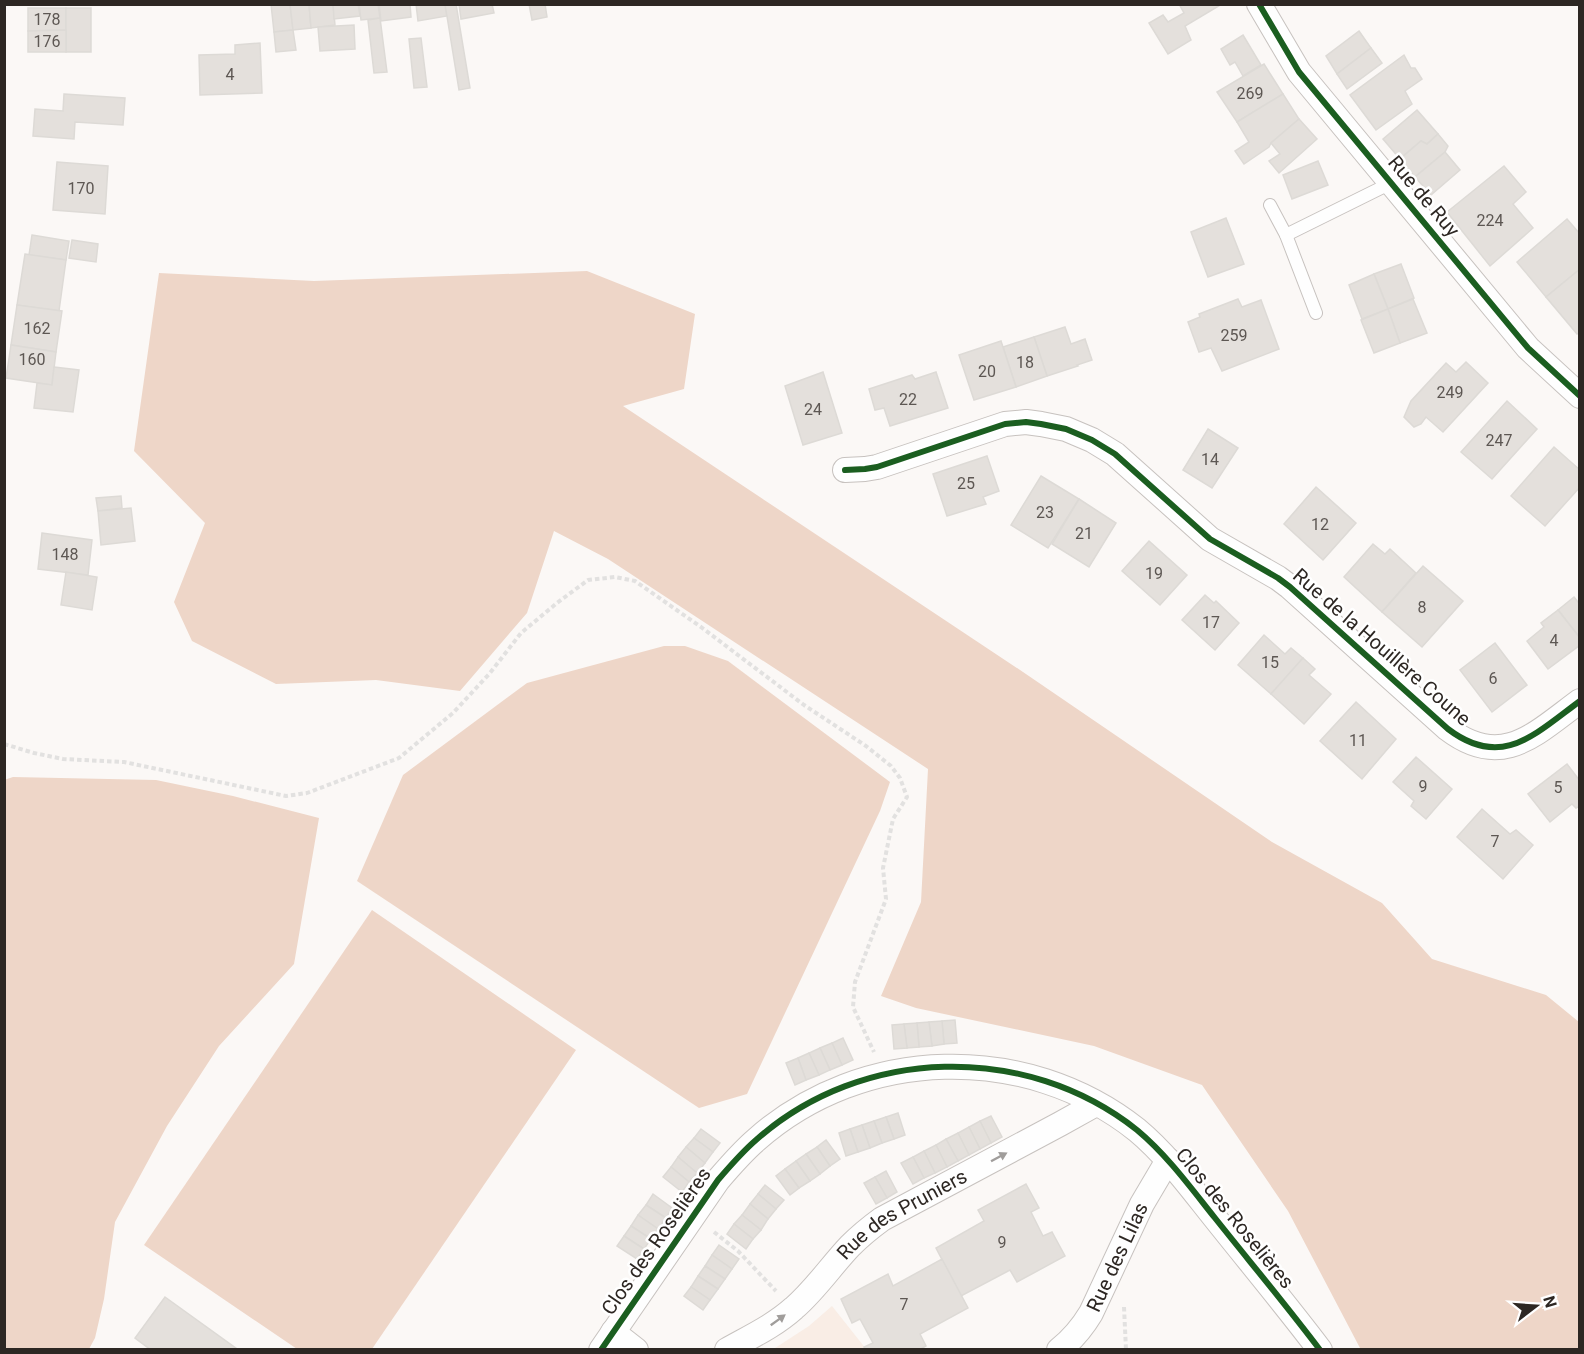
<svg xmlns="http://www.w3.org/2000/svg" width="1584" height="1354" viewBox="0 0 1584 1354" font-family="Roboto,sans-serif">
	<rect width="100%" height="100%" fill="#fbf8f6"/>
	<polygon fill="#f9ede5" points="832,1306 866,1349 772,1350 809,1326"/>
	<g fill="#eed6c8">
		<polygon points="587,271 695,314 684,389 623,406 1023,672 1272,842 1382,903 1432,959 1546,995 1579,1022 1579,1349 1363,1349 1360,1348 1288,1211 1202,1085 1094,1046 916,1008 881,996 921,902 928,769 608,559 554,531 527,613 460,691 376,680 276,684 192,641 174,602 205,523 134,451 159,273 314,281"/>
		<polygon points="664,646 685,646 728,661 890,782 880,811 747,1094 699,1108 357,881 403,775 527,683"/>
		<polygon points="13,777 156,780 233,796 319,818 294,964 219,1046 167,1126 115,1222 104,1299 95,1338 89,1349 5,1349 4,780"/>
		<polygon points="372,910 576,1050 372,1349 297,1349 144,1245"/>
	</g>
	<g fill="#e4e0dc" stroke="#dddad6" stroke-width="1.5">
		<polygon points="271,4 290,4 293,30 274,32"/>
		<polygon points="290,4 309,4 311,28 293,30"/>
		<polygon points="309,4 333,4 335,25 311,28"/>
		<polygon points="333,4 358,4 360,16 334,19"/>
		<polygon points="359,4 378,4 380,18 361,20"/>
		<polygon points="379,4 410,4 411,17 381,21"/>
		<polygon points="416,4 445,4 447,16 418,21"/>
		<polygon points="445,4 456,4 470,88 459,90"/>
		<polygon points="459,4 492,4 494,13 461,19"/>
		<polygon points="529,4 545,4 547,17 532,20"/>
		<polygon points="1179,4 1222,4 1185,26 1191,40 1168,54 1149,23 1163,15 1168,22 1184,13"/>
		<polygon points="28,8 66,8 66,30 28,31"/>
		<rect x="66" y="8" width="25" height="44"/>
		<polygon points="380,18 387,72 374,73 368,20"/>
		<polygon points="354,25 355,49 320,51 318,27"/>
		<polygon points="66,30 66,52 28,52 28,31"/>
		<polygon points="293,30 296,50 276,52 274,32"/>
		<polygon points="1359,31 1371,48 1337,74 1326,56"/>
		<polygon points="1243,35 1261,65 1243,76 1235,62 1230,65 1221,49"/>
		<polygon points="421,38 427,87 414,88 409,39"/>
		<polygon points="260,43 262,93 200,95 199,55 235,54 235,45"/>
		<polygon points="1371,48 1382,63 1347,89 1337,74"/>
		<polygon points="1404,55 1411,68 1415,68 1422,79 1405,91 1412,104 1376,130 1350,95"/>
		<polygon points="1264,64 1283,94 1237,122 1217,92"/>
		<polygon points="64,94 125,98 123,125 75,122 74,139 33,136 35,109 63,111"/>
		<polygon points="1283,94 1299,119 1271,143 1269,147 1244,164 1235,151 1249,142 1237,122"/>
		<polygon points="1417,110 1438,134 1427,144 1421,141 1400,159 1383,139"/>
		<polygon points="1299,119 1317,139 1279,173 1269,161 1280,154 1271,143"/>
		<polygon points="1438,134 1448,146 1445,152 1415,177 1400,159 1421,141 1427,144"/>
		<polygon points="1445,152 1460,170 1431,195 1415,177"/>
		<polygon points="1318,161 1328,185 1292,199 1283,175"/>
		<polygon points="57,162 108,166 105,214 53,210"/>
		<polygon points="1504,166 1526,192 1513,204 1533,228 1490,266 1447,212"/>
		<polygon points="1226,218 1244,264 1208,277 1191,232"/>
		<polygon points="1567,219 1580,234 1580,269 1546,297 1517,262"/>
		<polygon points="32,235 69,241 66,260 29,255"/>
		<polygon points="72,240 98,244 96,262 69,258"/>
		<polygon points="25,254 66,260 59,311 17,305"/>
		<polygon points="1401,264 1414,298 1388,309 1374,274"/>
		<polygon points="1580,269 1580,332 1577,334 1546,297"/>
		<polygon points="1374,274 1388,309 1362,319 1349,285"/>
		<polygon points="1238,299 1242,307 1261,300 1279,349 1222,371 1211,348 1199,352 1188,322 1200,317 1199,314"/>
		<polygon points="1413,299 1427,333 1400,343 1388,309"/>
		<polygon points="17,305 62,311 56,352 11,345"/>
		<polygon points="1388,309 1400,343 1374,353 1361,320"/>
		<polygon points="1065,327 1071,344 1085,339 1092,360 1077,365 1078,366 1047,376 1034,337"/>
		<polygon points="1034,337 1047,376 1016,387 1003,347"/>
		<polygon points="1001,341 1016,387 974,400 959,355"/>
		<polygon points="11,345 56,352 52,385 6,378"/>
		<polygon points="1466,362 1488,383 1443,432 1426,417 1421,424 1414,427 1404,417 1411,401 1446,363 1456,372"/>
		<polygon points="54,367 79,370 73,412 34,408 37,383 52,385"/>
		<polygon points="823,372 842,433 803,445 785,386"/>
		<polygon points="936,372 948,408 890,426 884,408 875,410 869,389 912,375 915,379"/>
		<polygon points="1507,401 1537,429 1492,479 1461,452"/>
		<polygon points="1208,429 1238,448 1212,488 1183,470"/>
		<polygon points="1554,447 1580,470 1580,487 1545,526 1511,496"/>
		<polygon points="987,456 999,491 983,497 986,504 947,516 933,474"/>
		<polygon points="1041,476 1079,499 1048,548 1011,525"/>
		<polygon points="1316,487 1356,523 1323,560 1284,524"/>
		<polygon points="121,496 122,508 98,511 96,498"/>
		<polygon points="1079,499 1116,523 1089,567 1052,544"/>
		<polygon points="131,508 135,541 101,545 98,511"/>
		<polygon points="42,533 92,540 88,575 38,569"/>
		<polygon points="1149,541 1187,575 1160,605 1122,571"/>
		<polygon points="1373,544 1385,554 1390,549 1416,573 1382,612 1344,577"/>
		<polygon points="1423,566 1463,601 1422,647 1382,612"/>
		<polygon points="66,572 97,577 92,610 61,605"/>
		<polygon points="1205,595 1214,603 1216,601 1239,623 1215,650 1182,620"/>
		<polygon points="1574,597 1578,602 1580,601 1580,638 1558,610"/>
		<polygon points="1558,610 1580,638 1580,645 1548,669 1527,641 1544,627 1541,623"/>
		<polygon points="1264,635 1285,654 1291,648 1303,658 1271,694 1238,665"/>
		<polygon points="1495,643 1527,685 1492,712 1460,670"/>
		<polygon points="1303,658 1315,669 1309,675 1331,694 1304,724 1271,694"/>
		<polygon points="1356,702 1396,739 1362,779 1320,741"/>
		<polygon points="1416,757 1452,789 1426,819 1411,806 1414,801 1393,782"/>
		<polygon points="1567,764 1580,781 1580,806 1576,808 1572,804 1550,822 1528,794"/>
		<polygon points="1482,809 1510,834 1516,830 1533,845 1503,879 1457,837"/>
		<polygon points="955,1020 957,1043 944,1044 942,1021"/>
		<polygon points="942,1021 944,1044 932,1046 929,1022"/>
		<polygon points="929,1022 932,1046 919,1047 917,1023"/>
		<polygon points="917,1023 919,1047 907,1048 904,1024"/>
		<polygon points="904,1024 907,1048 894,1049 892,1025"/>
		<polygon points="843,1038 853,1060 842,1065 832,1043"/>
		<polygon points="832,1043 842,1065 830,1070 820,1048"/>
		<polygon points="820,1048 830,1070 819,1075 809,1053"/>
		<polygon points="809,1053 819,1075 806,1080 798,1058"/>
		<polygon points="798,1058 806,1080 795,1085 786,1063"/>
		<polygon points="898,1113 905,1135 894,1139 886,1117"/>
		<polygon points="991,1116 1002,1137 991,1143 980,1121"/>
		<polygon points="886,1117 894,1139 882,1143 874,1121"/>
		<polygon points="874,1121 882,1143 870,1148 862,1125"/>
		<polygon points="980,1121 991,1143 980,1149 969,1127"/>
		<polygon points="862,1125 870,1148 858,1152 850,1129"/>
		<polygon points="969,1127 980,1149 969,1155 958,1133"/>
		<polygon points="701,1129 720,1143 713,1152 694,1138"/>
		<polygon points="850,1129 858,1152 846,1156 839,1133"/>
		<polygon points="958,1133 969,1155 958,1161 946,1139"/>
		<polygon points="694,1138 713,1152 705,1163 686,1147"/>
		<polygon points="946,1139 958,1161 947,1167 936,1145"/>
		<polygon points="826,1140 840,1159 830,1166 817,1147"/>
		<polygon points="936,1145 947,1167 935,1173 924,1151"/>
		<polygon points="686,1147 705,1163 697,1173 678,1157"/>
		<polygon points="817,1147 830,1166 820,1174 806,1154"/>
		<polygon points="924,1151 935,1173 924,1178 913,1157"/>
		<polygon points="806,1154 820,1174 810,1181 796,1161"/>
		<polygon points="678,1157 697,1173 689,1182 671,1167"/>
		<polygon points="913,1157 924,1178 913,1184 901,1163"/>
		<polygon points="796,1161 810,1181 799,1188 785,1169"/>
		<polygon points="671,1167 689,1182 682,1192 663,1177"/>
		<polygon points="785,1169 799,1188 790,1195 776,1176"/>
		<polygon points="886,1171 897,1192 887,1198 875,1177"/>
		<polygon points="875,1177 887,1198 876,1204 864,1183"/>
		<polygon points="1026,1184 1039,1208 1031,1212 1043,1236 1052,1232 1065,1256 1017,1282 1010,1270 961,1296 936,1248 984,1221 978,1210"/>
		<polygon points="765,1185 784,1200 776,1209 758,1194"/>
		<polygon points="653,1194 672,1208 666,1218 646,1205"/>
		<polygon points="758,1194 776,1209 768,1219 750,1204"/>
		<polygon points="750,1204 768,1219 761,1230 742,1215"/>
		<polygon points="646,1205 666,1218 658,1229 638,1215"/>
		<polygon points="638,1215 658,1229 651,1239 631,1226"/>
		<polygon points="742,1215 761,1230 753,1239 734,1224"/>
		<polygon points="734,1224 753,1239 746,1249 727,1234"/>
		<polygon points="631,1226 651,1239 644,1249 624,1236"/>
		<polygon points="624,1236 644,1249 637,1259 617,1246"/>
		<polygon points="719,1245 739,1259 732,1269 712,1255"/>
		<polygon points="712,1255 732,1269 725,1279 705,1266"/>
		<polygon points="942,1259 968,1308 920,1334 926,1346 919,1350 866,1350 864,1347 873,1343 860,1319 852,1323 841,1299 888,1274 893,1286"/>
		<polygon points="705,1266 725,1279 718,1289 698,1276"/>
		<polygon points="698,1276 718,1289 710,1300 691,1287"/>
		<polygon points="691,1287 710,1300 703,1310 684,1296"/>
		<polygon points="165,1297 237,1349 237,1350 151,1350 135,1338"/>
	</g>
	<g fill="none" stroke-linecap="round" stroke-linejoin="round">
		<g stroke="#c7c2bf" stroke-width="14">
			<g id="service">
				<polyline points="1270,205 1286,235 1316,313"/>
				<polyline points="1286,235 1391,183"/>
			</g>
		</g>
		<g stroke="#c7c2bf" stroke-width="26">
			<g id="minor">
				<polyline points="1259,4 1299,72 1528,348 1580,396"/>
				<path d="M845 470 865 469 877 467 1005 424 1026 422 1041 424 1066 429 1092 440 1115 454 1210 539 1278 578 1290 587 1448 729C1502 770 1535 734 1580 701"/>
				<polyline points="613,1332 636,1350"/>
				<path d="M601 1350 718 1180C730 1166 742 1152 756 1140 862 1046 1026 1042 1137 1130 1167 1155 1191 1188 1215 1218 1250 1262 1286 1305 1320 1350"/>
				<path id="s1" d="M727 1350C750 1337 774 1326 794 1308 815 1290 831 1266 850 1246 860 1236 871 1227 882 1219L1060 1124 1096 1104"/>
				<path id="s2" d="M1059 1350C1073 1339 1082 1328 1091 1313L1142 1204 1168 1160"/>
			</g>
		</g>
		<g stroke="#e2e1e0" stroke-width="4" stroke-dasharray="4.5 3" stroke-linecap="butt">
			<polyline points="4,744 34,753 63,759 124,762 286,796 307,793 399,758 453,713 490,673 521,633 557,603 588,580 615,577 635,581 701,627 804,705 866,746 891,766 900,778 907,797 893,819 883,868 886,899 855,982 853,1007 874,1052"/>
			<polyline points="714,1232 738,1251 776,1291"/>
			<polyline points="1124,1307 1126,1350"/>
		</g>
		<use href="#service" stroke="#fefefe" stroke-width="12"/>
		<use href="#minor" stroke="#fefefe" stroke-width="24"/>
		<g stroke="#fff" stroke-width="10">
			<g id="cycleway">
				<polyline points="1259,4 1299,72 1528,348 1580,396"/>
				<path d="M845 470 865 469 877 467 1005 424 1026 422 1041 424 1066 429 1092 440 1115 454 1210 539 1278 578 1290 587 1448 729C1502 770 1535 734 1580 701"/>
				<path d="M601 1350 718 1180C730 1166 742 1152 756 1140 862 1046 1026 1042 1137 1130 1167 1155 1191 1188 1215 1218 1250 1262 1286 1305 1320 1350"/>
			</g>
		</g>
		<use href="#cycleway" stroke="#1b5e20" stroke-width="6"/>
	</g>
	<defs><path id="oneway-solid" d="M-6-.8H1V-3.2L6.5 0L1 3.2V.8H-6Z" transform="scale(1.5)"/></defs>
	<g fill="#a09d9b">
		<use href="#oneway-solid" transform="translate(999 1157) rotate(-28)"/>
		<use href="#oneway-solid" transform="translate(778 1320) rotate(-36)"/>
	</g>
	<g text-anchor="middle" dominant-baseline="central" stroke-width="5" stroke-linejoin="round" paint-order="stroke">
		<g font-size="16" fill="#5d5753">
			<text x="47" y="19">178</text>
			<text x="47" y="41">176</text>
			<text x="230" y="74">4</text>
			<text x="1250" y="93">269</text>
			<text x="81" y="188">170</text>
			<text x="1490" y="220">224</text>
			<text x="37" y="328">162</text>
			<text x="1234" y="335">259</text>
			<text x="32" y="359">160</text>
			<text x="1025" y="362">18</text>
			<text x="987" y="371">20</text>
			<text x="1450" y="392">249</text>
			<text x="908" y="399">22</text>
			<text x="813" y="409">24</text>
			<text x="1499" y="440">247</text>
			<text x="1210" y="459">14</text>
			<text x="966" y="483">25</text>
			<text x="1045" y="512">23</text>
			<text x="1320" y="524">12</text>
			<text x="1084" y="533">21</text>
			<text x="65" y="554">148</text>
			<text x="1154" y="573">19</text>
			<text x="1422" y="607">8</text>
			<text x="1211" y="622">17</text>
			<text x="1554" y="640">4</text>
			<text x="1270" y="662">15</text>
			<text x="1493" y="678">6</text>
			<text x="1358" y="740">11</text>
			<text x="1423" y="786">9</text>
			<text x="1558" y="787">5</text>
			<text x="1495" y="841">7</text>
			<text x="1002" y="1242">9</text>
			<text x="904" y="1304">7</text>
		</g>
		<g font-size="20" fill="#2d2723" stroke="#fff">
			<text transform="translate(1424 196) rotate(50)">Rue de Ruy</text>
			<text transform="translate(1382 647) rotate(41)">Rue de la Houillère Coune</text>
			<text stroke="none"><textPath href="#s1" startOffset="224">Rue des Pruniers</textPath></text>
			<text transform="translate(1235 1218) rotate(51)">Clos des Roselières</text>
			<text transform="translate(656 1241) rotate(-55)">Clos des Roselières</text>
			<text stroke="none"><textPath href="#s2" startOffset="111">Rue des Lilas</textPath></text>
		</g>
	</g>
	<rect width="1584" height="1354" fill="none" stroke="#2d2723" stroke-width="12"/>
	<g transform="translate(1536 1306) rotate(73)" stroke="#ffffff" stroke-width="4.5" paint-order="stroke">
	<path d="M0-4.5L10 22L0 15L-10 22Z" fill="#2d2723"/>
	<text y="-9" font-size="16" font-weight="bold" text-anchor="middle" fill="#2d2723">N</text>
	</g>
</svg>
